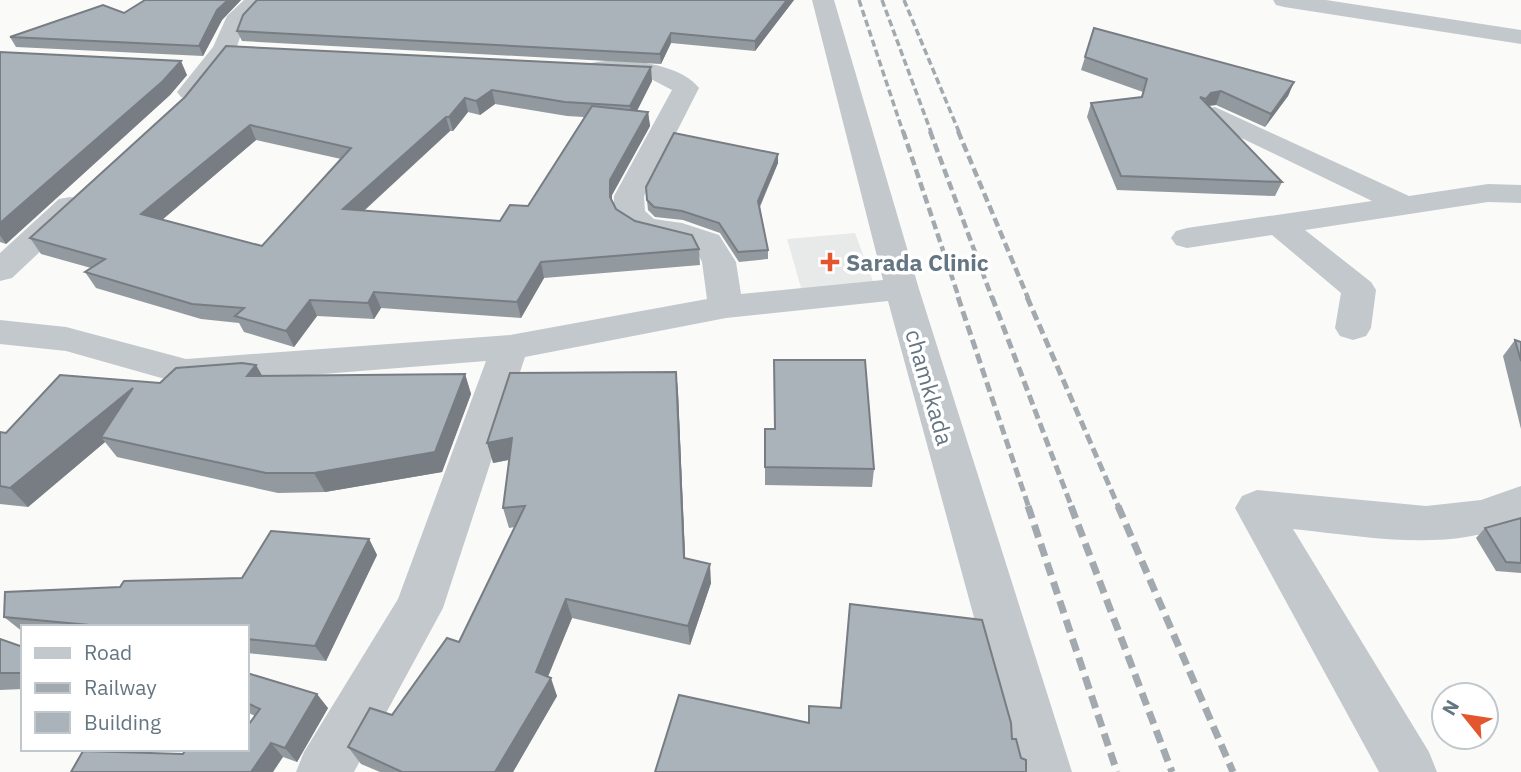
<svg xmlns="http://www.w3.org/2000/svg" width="1521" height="772" viewBox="0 0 1521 772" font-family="'IBM Plex Sans',sans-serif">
	<rect width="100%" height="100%" fill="#fafaf8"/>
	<polygon fill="#e8e9e9" points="855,233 874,284 802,291 787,239"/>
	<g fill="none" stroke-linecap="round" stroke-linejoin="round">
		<g fill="#c3c8cc" fill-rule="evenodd">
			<polygon points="244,0 267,0 245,23 236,49 199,97 190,100 181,97 177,92 213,47 227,16"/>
			<path d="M812 0H834L919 289 1072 772H1016L888 301 726 318 525 357 443 608 354 772H296L304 752 398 599 486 361 186 385 66 351 0 344V320L66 327 186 359 510 335 707 299 702 262 695 248C672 240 624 240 615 213 613 209 614 201 614 196L672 90 651 79 591 73 588 68 591 63C619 56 681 63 699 88L644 196 645 211 654 219 682 223 719 235 736 262 741 294 883 280Z"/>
			<polygon points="1273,0 1326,0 1521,30 1521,44 1284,7 1276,5"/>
			<polygon points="1215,107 1409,196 1488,184 1521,185 1521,203 1488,202 1305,230 1371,282 1376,290 1371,328 1366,336 1353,340 1340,336 1335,328 1341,293 1272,235 1187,248 1176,245 1171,238 1176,231 1187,228 1372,201 1206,121 1202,115 1206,109"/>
			<polygon points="70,197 81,199 85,206 81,213 12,278 0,281 0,253 59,199"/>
			<path d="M1521 486V522C1445 553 1372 537 1293 529L1429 752 1437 772H1379L1235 508 1242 496 1257 490 1426 506 1481 500Z"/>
		</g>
		<g stroke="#a2aab0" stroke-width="3.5" stroke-dasharray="7 3.5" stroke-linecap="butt">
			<polyline points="859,0 903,132"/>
			<polyline points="882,0 931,132"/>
			<polyline points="904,0 959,132"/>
		</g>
		<g stroke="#a2aab0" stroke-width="4.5" stroke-dasharray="9 4.5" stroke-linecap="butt">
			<polyline points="903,131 959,298"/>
			<polyline points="930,131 992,298"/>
			<polyline points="958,131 1028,298"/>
		</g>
		<g stroke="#a2aab0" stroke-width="5" stroke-dasharray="10 5" stroke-linecap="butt">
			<polyline points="958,297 1029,508"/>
			<polyline points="992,297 1072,508"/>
			<polyline points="1027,297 1119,508"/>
		</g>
		<g stroke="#a2aab0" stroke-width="7" stroke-dasharray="13 7" stroke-linecap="butt">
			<polyline points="1028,506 1117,772"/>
			<polyline points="1071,506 1172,772"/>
			<polyline points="1118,506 1233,772"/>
		</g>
	</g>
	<g fill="#929a9f" fill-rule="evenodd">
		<polygon points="145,0 241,0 222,20 203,56 16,47 10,37 124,13"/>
		<polygon points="257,0 794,0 755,51 671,43 661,64 242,41 237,31"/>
		<polygon points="0,52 187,75 170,95 6,244 0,242"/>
		<polygon points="1085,57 1294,82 1288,96 1265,127 1216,105 1208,106 1282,182 1275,196 1117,190 1087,117 1091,103 1141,97 1143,92 1081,70"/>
		<path d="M652 81 637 110 648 112 650 126 612 195V201L616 209 635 221 699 249 700 265 544 278 521 318 381 308 374 319 317 316 294 347 244 332 239 323 201 319 96 288 85 272 91 268 41 254 30 238 185 97ZM495 104 567 116 584 117 528 206 500 221 364 211 450 131H453L468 112 480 115ZM256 140 341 159 262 246 162 220Z"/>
		<polygon points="778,154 778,163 760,207 768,250 768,259 739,262 720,233 683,220 655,217 648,210 647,200"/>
		<polygon points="1515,340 1521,342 1521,429 1503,356"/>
		<polygon points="774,360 874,469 872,487 765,485 765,429 775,429"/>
		<polygon points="256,365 262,376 465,374 471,394 442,472 325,492 278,493 117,457 105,442 28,507 0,504 0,432 6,433 160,383"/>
		<polygon points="676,372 678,392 685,558 711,583 690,645 572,618 548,677 557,696 513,772 380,772 361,764 348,747 392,715 459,642 515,527 509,528 503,508 509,460 493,463"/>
		<polygon points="1521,518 1521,573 1496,571 1476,538 1485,528"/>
		<polygon points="369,539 377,555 326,661 247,653 247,627 23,627 23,632 4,617 120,587 242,578"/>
		<polygon points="850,604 1012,739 808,723 809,706 840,708"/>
		<polygon points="0,639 23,647 23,689 0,690"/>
		<polygon points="247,673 328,708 297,762 283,757 183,754 249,724 255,716 247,712"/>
	</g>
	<g fill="#777d82">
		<polygon points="228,0 241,0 222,20 203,56 199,46 217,10"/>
		<polygon points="787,0 794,0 755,51 755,41"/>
		<polygon points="671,33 671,43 661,64 660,54"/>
		<polygon points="181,61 187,75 170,95 6,244 0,235 0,223"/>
		<polygon points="651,67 652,81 632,121 630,106"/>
		<polygon points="1294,82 1288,96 1265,127 1271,114"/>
		<polygon points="492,90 495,104 480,115 476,101"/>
		<polygon points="1221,91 1216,105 1205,106 1201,112 1206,99 1211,93"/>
		<polygon points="465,98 468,112 453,131 449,117"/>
		<polygon points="648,112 650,126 612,195 612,212 610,197 610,180"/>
		<polygon points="446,117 450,131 349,224 343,209"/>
		<polygon points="250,125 256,140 150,230 141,214"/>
		<polygon points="778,154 778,163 758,210 758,201"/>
		<polygon points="541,262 544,278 521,318 517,302"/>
		<polygon points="374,292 381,308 374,319 368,303"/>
		<polygon points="310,300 317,316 294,347 286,331"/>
		<polygon points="256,365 267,384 247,376"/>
		<polygon points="676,372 678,392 686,577 684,558"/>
		<polygon points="465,374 471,394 442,472 325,492 314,473"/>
		<polygon points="133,388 101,437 105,442 28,507 10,488"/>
		<polygon points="512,438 518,458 493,463 487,443"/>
		<polygon points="369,539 377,555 326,661 315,646"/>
		<polygon points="710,564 711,583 690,645 688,626"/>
		<polygon points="566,599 572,618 542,690 536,672"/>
		<polygon points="551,678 557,696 513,772 495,772"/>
		<polygon points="317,694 328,708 297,762 285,748"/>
		<polygon points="271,743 283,757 273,772 251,772"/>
	</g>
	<g fill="#aab3b9" stroke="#777d82" stroke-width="2" fill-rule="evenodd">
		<polygon points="145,0 228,0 217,10 199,46 10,37 103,5 124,13"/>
		<polygon points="257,0 787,0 755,41 671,33 660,54 237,31 243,15"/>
		<polygon points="1094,28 1294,82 1271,114 1221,91 1211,93 1206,99 1200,97 1282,182 1121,176 1091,103 1142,97 1147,79 1085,57"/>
		<path d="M226 46 651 67 630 106 565 102 492 90 476 101 465 98 449 117H446L343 209 500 221 510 205 528 206 592 106 648 112 610 180V197L616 209 635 221 692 235 699 249 541 262 517 302 374 292 368 303 310 300 286 331 235 316 244 308 192 304 85 272 105 259 30 238 185 97ZM250 125 351 148 262 246 141 214Z"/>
		<polygon points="0,52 181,61 163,81 0,223"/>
		<polygon points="674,133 778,154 758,201 768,250 738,252 719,223 682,211 654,207 647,200 646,187"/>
		<polygon points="1515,340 1521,342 1521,361"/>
		<polygon points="774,360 865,360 874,469 765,467 765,429 775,429"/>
		<polygon points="242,363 256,365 247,376 465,374 435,452 314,473 266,473 101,437 133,388 10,488 0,486 0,432 6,433 60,375 160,383 176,368"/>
		<polygon points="676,372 684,558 710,564 688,626 566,599 536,672 551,678 495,772 402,772 348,747 370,708 392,715 447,638 459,642 525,506 503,508 512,438 487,443 510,373"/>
		<polygon points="1521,518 1521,563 1506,562 1485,528"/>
		<polygon points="271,531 369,539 315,646 247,639 247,627 111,627 4,617 5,592 120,587 124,581 242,578"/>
		<polygon points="850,604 982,620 1011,723 1012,739 1016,739 1021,758 1026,760 1026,772 655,772 679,695 809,723 809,706 841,708"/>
		<polygon points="0,639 23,647 23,673 0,673"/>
		<polygon points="247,673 317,694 285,748 271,743 251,772 71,772 83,751 183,754 186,749 247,749 247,723 249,724 260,709 247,703"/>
	</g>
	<path fill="#e4572e" stroke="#fff" stroke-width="2.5" d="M826.5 251.5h7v7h7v7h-7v7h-7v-7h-7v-7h7z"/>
	<g text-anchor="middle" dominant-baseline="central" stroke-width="7" stroke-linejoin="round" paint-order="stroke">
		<g font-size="23" font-weight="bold" fill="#657683" stroke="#fff" text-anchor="start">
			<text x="846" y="262">Sarada Clinic</text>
		</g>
		<g font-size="23" fill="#657683" stroke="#fff">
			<text transform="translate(930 387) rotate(74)">chamkkada</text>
		</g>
	</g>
	<rect x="21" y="625" width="228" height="126" fill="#ffffff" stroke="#c1c8cd" stroke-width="2"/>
	<rect x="35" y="648" width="35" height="10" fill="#c3c8cc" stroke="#c1c8cd" stroke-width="2"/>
	<text x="84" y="660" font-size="21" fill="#657683">Road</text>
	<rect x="35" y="683" width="35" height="10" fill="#a2aab0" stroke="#c1c8cd" stroke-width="2"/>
	<text x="84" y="695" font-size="21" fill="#657683">Railway</text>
	<rect x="35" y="712" width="35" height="21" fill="#aab3b9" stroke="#c1c8cd" stroke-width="2"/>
	<text x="84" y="730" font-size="21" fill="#657683">Building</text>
	<g transform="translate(1465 716) rotate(300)"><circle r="33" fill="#ffffff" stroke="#c1c8cd" stroke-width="2"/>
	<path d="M0-5L12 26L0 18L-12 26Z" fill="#e4572e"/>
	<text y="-10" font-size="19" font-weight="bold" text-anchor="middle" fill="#657683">N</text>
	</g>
</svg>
